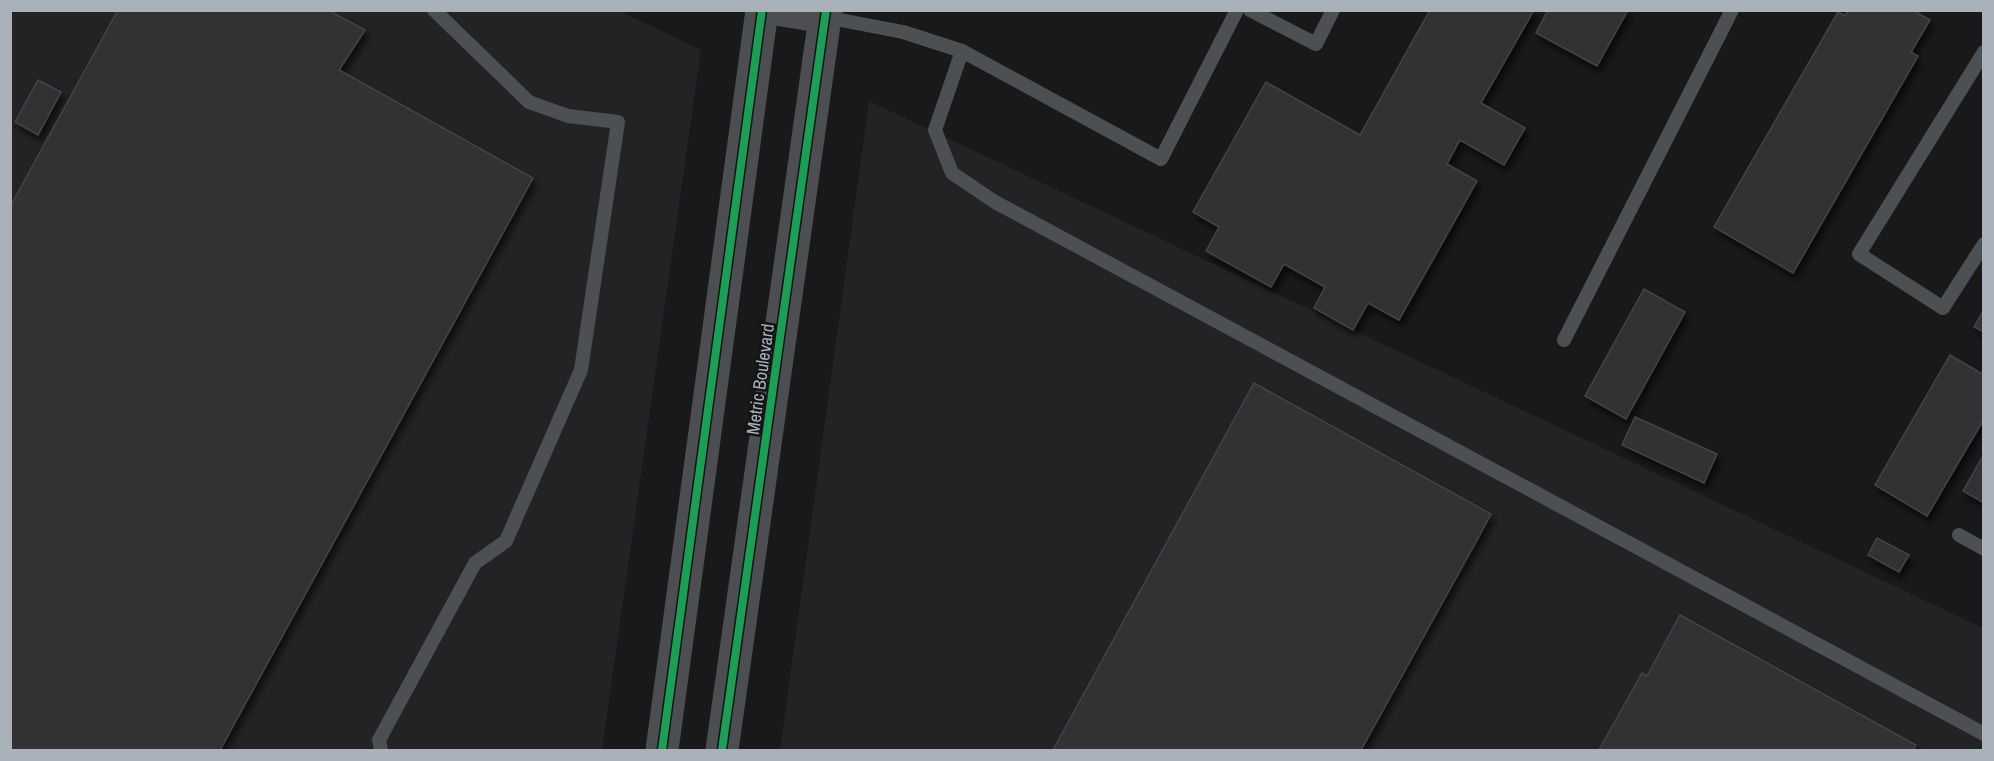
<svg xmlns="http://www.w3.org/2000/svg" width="1994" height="761" viewBox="0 0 1994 761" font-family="'Archivo Narrow',sans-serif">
	<defs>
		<filter id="shadow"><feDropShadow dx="3.5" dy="6" stdDeviation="3" flood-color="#0009"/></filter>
	</defs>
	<rect width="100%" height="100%" fill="#19191a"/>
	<g fill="#232326">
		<polygon points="10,11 620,11 701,50 602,750 11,750"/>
		<polygon points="869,101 1983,628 1983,750 780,750"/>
	</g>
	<g fill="#313132" stroke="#424446" stroke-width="1.5" filter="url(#shadow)">
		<polygon points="118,10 328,10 365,30 339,70 533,178 220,750 10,750 10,207"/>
		<polygon points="1430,10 1534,10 1481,103 1525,128 1504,165 1460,140 1447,164 1477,181 1399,320 1368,303 1353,330 1314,308 1325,287 1284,264 1271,287 1206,251 1219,227 1193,212 1266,82 1360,135"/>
		<polygon points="1548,10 1628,10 1597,66 1536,33"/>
		<polygon points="1848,10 1913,10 1930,20 1911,52 1918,56 1793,273 1714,227 1838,12 1845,16"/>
		<polygon points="38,80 61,92 38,135 15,122"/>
		<polygon points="1644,289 1685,312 1626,419 1585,396"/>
		<polygon points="1984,310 1984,332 1974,327"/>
		<polygon points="1950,355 1984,375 1984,419 1927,516 1875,485"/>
		<polygon points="1254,383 1491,514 1482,531 1361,750 1053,750"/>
		<polygon points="1635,417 1717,454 1704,483 1622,445"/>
		<polygon points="1984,454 1984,503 1963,491"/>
		<polygon points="1877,538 1909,555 1899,572 1868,555"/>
		<polygon points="1680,615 1916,745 1913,750 1599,750 1642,673 1647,676"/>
	</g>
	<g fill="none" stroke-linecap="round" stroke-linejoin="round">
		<g stroke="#4d5053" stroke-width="14">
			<polyline points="1250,10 1316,44 1333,10"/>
			<polyline points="825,17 903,32 962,51 935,130 952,173 995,202 1984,734"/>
			<polyline points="962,51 1161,159 1237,10"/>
			<polyline points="1984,52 1859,254 1943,308 1984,244"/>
			<polyline points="1564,340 1732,10"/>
			<polyline points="1959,535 1984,549"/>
			<polyline points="381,750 379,740 475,563 506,541 581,370 618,122 568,116 529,102 434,10"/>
		</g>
		<g stroke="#4c4e51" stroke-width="33">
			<polyline points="782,10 825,17"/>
			<polyline points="662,750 762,10"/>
			<polyline points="722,750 826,10"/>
		</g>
		<g stroke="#131416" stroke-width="11">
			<g id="cycleway">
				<polyline points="662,750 762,10"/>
				<polyline points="722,750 826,10"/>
			</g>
		</g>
		<use href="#cycleway" stroke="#1a9f57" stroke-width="8"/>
	</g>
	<g text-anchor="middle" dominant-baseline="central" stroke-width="5" stroke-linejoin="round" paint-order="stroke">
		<g font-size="18" fill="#a9b2bb" stroke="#131416">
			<text transform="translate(760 379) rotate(-82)">Metric Boulevard</text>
		</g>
	</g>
	<rect width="1994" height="761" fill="none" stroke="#a9b2bb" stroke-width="24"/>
</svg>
